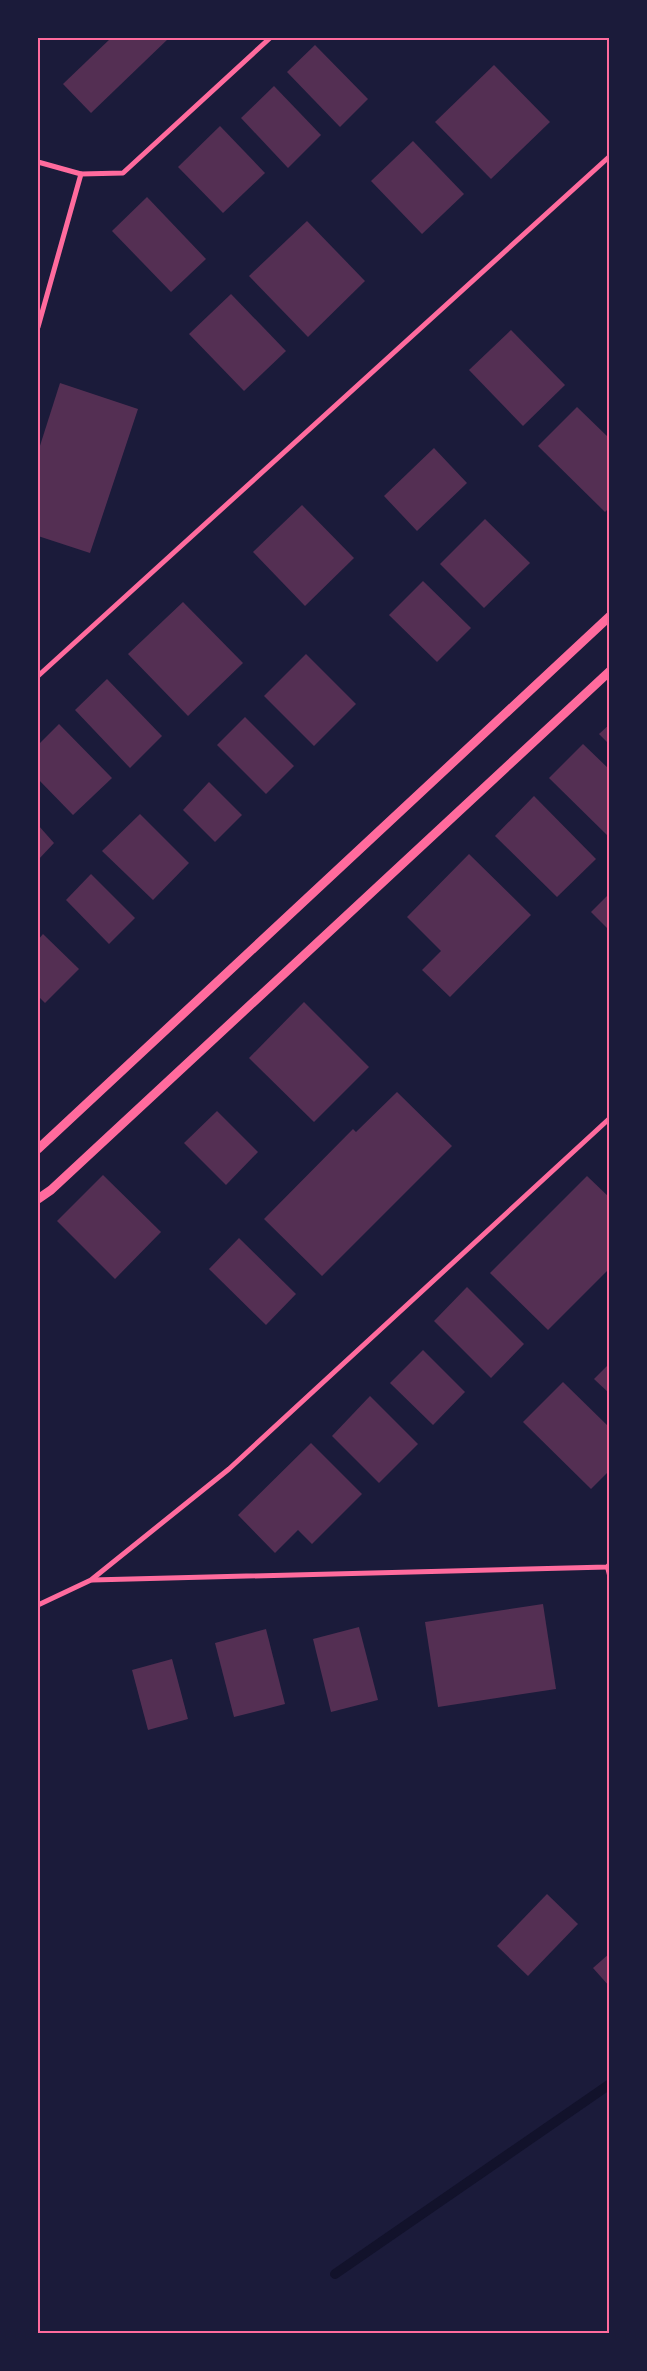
<svg xmlns="http://www.w3.org/2000/svg" width="647" height="2371" viewBox="0 0 647 2371" font-family="Montserrat,sans-serif">
	<rect width="100%" height="100%" fill="#1b1b3a"/>
	<g fill="none" stroke-linecap="round" stroke-linejoin="round">
		<polyline stroke="#12122b" stroke-width="10" points="335,2274 610,2084"/>
	</g>
	<g fill="#542f53">
		<polygon points="111,38 169,38 91,113 63,84"/>
		<polygon points="315,45 368,99 340,127 287,72"/>
		<polygon points="494,65 550,122 491,179 435,122"/>
		<polygon points="274,86 321,135 288,168 241,118"/>
		<polygon points="220,126 265,173 223,213 178,167"/>
		<polygon points="413,141 464,194 422,234 371,181"/>
		<polygon points="147,197 206,259 171,292 112,231"/>
		<polygon points="307,221 365,281 308,337 249,276"/>
		<polygon points="231,294 286,351 244,391 189,334"/>
		<polygon points="511,330 565,385 523,426 469,370"/>
		<polygon points="60,383 138,409 90,553 38,536 38,452"/>
		<polygon points="577,407 610,439 610,507 605,512 538,446"/>
		<polygon points="434,448 467,483 417,531 384,496"/>
		<polygon points="302,505 354,558 305,606 253,552"/>
		<polygon points="485,519 530,563 484,608 440,564"/>
		<polygon points="423,581 471,628 437,662 389,615"/>
		<polygon points="183,602 243,663 188,716 128,654"/>
		<polygon points="306,654 356,704 314,746 264,696"/>
		<polygon points="107,679 162,736 130,768 75,710"/>
		<polygon points="245,717 294,766 266,794 217,745"/>
		<polygon points="59,724 112,778 73,815 38,779 38,745"/>
		<polygon points="610,724 610,745 599,734"/>
		<polygon points="583,744 610,770 610,838 549,778"/>
		<polygon points="209,782 242,815 215,842 183,810"/>
		<polygon points="534,796 596,859 557,897 495,836"/>
		<polygon points="140,814 189,863 153,900 102,851"/>
		<polygon points="38,825 54,843 38,860"/>
		<polygon points="469,854 531,915 450,997 422,970 441,951 407,917"/>
		<polygon points="91,874 135,918 109,944 66,900"/>
		<polygon points="610,893 610,931 591,912"/>
		<polygon points="43,934 79,969 45,1003 38,996 38,940"/>
		<polygon points="304,1002 369,1067 314,1122 249,1058"/>
		<polygon points="397,1092 452,1146 322,1276 264,1219 353,1129 356,1132"/>
		<polygon points="217,1111 258,1152 226,1185 184,1143"/>
		<polygon points="103,1175 161,1232 115,1279 57,1221"/>
		<polygon points="587,1176 610,1198 610,1268 548,1330 490,1273"/>
		<polygon points="239,1238 296,1294 266,1325 209,1269"/>
		<polygon points="467,1287 524,1344 491,1378 434,1321"/>
		<polygon points="423,1350 465,1392 433,1425 390,1383"/>
		<polygon points="610,1363 610,1394 594,1379"/>
		<polygon points="563,1382 610,1428 610,1470 591,1489 523,1422"/>
		<polygon points="370,1396 418,1444 379,1483 332,1436"/>
		<polygon points="311,1443 362,1494 312,1544 298,1530 275,1553 238,1515"/>
		<polygon points="543,1604 556,1689 438,1707 425,1622"/>
		<polygon points="359,1627 378,1700 331,1712 313,1639"/>
		<polygon points="266,1629 285,1704 234,1717 215,1643"/>
		<polygon points="172,1659 188,1719 148,1730 132,1670"/>
		<polygon points="547,1894 578,1924 528,1976 497,1946"/>
		<polygon points="610,1953 610,1987 593,1968"/>
	</g>
	<g fill="none" stroke-linecap="round" stroke-linejoin="round">
		<polyline stroke="#ff6b9d" stroke-width="4" points="607,1567 610,1579"/>
		<g stroke="#ff6b9d" stroke-width="5">
			<polyline points="38,162 81,174"/>
			<polyline points="38,327 81,174 123,173 270,38"/>
			<polyline points="38,676 610,156"/>
			<polyline points="92,1580 607,1567 610,1564"/>
			<polyline points="38,1605 91,1580 229,1469 610,1118"/>
		</g>
		<g stroke="#ff6b9d" stroke-width="9">
			<polyline points="38,1149 610,616"/>
			<polyline points="38,1199 51,1190 610,671"/>
		</g>
	</g>
	<rect width="647" height="2371" fill="none" stroke="#1b1b3a" stroke-width="78"/>
	<rect x="39" y="39" width="569" height="2293" fill="none" stroke="#ff6b9d" stroke-width="2"/>
</svg>
